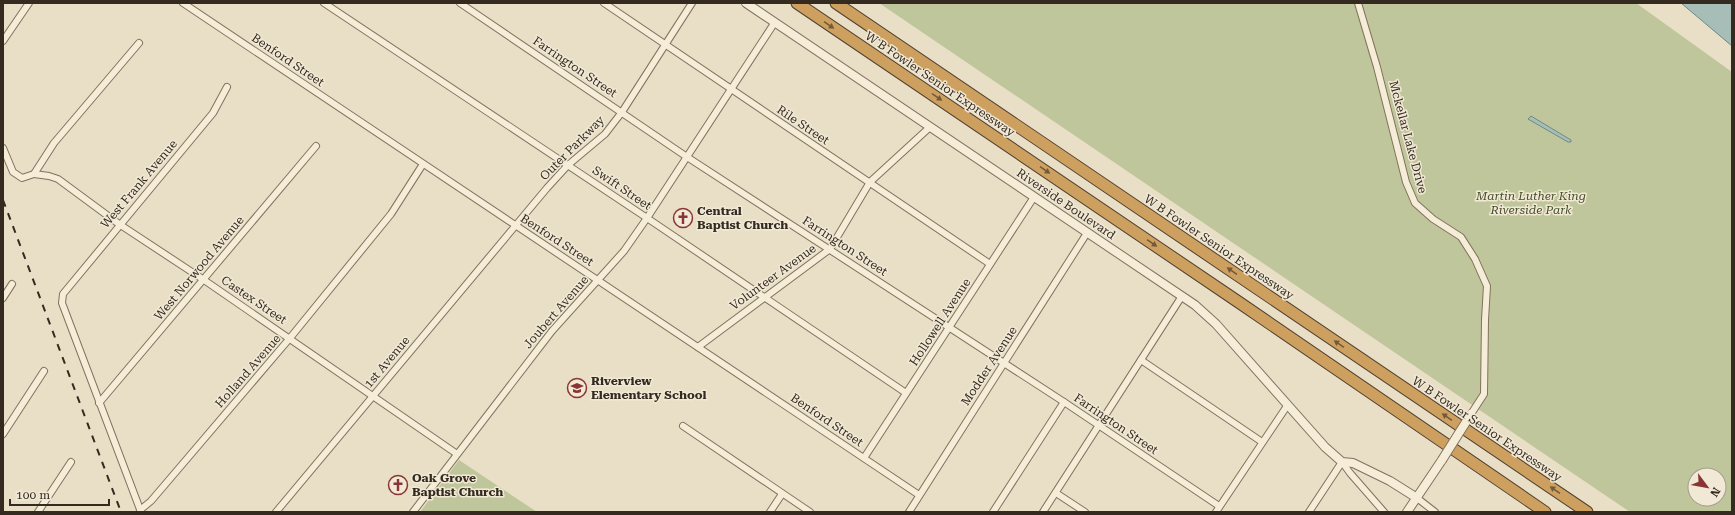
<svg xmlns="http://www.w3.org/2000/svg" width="1735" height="515" viewBox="0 0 1735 515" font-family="'Roboto Serif',serif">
	<rect width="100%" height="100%" fill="#e9dfc6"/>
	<g fill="#c0c69b" fill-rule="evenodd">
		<path d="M879 3H1636L1732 72V512H1630ZM1695 475H1719V499H1695Z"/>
		<polygon points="459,460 537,512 420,512"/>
	</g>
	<g fill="#a7bdb7" stroke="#6f8a84">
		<polygon points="1681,3 1732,3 1732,46"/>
		<polygon points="1531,116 1571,140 1571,142 1568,142 1528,119"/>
	</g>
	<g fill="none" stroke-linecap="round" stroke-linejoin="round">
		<g stroke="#82725e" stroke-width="8">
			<g id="minor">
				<polyline points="183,3 919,495"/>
				<polyline points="324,3 647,218 906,393"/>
				<polyline points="460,3 687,157 1064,402 1219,506"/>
				<polyline points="604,3 990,264"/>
				<polyline points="1358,3 1377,67 1406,182 1415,203 1433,219 1461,237 1475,259 1487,286 1485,320 1484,394 1471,414"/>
				<polyline points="3,41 29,3"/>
				<polyline points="3,148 13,172 22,178 34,174 54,143 139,43"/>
				<polyline points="34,174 49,176 58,179 119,224 204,280 457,454"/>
				<polyline points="3,298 12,284"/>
				<polyline points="698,347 830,249 870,182 930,127"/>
				<polyline points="1141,360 1262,442"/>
				<polyline points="99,403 316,146"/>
				<polyline points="683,426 810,512"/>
				<polyline points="3,434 44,371"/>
				<polyline points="864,458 1034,197"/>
				<polyline points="1056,493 1085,512"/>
				<polyline points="1417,498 1435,512"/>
				<polyline points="140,510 151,501 290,338 391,214 423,164"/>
				<polyline points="38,512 71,462"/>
				<polyline points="141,512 62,303 63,294 213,113 227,87"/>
				<polyline points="276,512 547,188 568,165 605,134 622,112 692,3"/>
				<polyline points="413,512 552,331 624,251 647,218 775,22"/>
				<polyline points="770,512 782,494"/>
				<polyline points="909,512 1087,233"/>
				<polyline points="993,512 1064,402"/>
				<polyline points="1043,512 1182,296"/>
				<polyline points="1216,512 1287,406"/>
				<polyline points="1309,512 1342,462 1350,473 1384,512"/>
			</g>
		</g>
		<g stroke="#82725e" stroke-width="10">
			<g id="tertiary">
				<polyline points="746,3 1195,305 1216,324 1325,447 1342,462 1353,463 1390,481 1417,498"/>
				<polyline points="1407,512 1442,460"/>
			</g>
		</g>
		<g stroke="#504031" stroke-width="13">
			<g id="motorway">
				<polyline points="797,3 1237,301 1545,512"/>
				<polyline points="836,3 1587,512"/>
			</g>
		</g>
		<use href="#minor" stroke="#f5edd8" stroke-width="6"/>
		<use href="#tertiary" stroke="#f5edd8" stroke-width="8"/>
		<use href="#motorway" stroke="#cea060" stroke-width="11"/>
		<polyline stroke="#342a20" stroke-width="2" stroke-dasharray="7 7" stroke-linecap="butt" points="3,200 121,512"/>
		<g stroke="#82725e" stroke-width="10" stroke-linecap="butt">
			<polyline id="tertiary-bridge" points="1442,460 1471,414"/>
		</g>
		<use href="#tertiary-bridge" stroke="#f5edd8" stroke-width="8"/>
	</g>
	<defs><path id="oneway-solid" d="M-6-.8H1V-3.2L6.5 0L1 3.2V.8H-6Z"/></defs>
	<g fill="#72593a">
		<use href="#oneway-solid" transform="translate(829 25) rotate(34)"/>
		<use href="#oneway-solid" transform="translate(937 97) rotate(34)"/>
		<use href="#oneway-solid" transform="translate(1045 170) rotate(34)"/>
		<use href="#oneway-solid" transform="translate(1152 243) rotate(34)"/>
		<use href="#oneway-solid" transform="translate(1232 271) rotate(-146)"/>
		<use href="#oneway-solid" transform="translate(1339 344) rotate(-146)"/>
		<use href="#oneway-solid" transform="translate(1447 417) rotate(-146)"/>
		<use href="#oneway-solid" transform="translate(1555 490) rotate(-146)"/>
	</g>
	<defs>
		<g id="church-ring" transform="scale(1)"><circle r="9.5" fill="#f1e9d5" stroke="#8a3535" stroke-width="1.5"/><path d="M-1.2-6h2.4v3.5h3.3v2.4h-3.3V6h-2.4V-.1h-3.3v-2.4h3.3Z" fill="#8a3535"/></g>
		<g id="school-ring" transform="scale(1)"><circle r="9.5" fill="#f1e9d5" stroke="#8a3535" stroke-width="1.5"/><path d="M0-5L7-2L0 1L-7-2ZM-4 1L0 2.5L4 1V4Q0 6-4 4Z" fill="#8a3535"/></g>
	</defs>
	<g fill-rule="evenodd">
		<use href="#church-ring" x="683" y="218"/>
		<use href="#school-ring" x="577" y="388"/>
		<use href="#church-ring" x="398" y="485"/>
	</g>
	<g text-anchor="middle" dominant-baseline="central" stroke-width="3" stroke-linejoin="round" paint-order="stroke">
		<g font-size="12" fill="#342a20" stroke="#f1e9d5">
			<text transform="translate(288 60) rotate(34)">Benford Street</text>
			<text transform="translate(575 67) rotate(34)">Farrington Street</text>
			<text transform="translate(940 84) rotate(34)">W B Fowler Senior Expressway</text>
			<text transform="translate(803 125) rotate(34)">Rile Street</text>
			<text transform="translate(1408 137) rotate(75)">Mckellar Lake Drive</text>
			<text transform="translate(572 148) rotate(-45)">Outer Parkway</text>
			<text transform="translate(139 184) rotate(-50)">West Frank Avenue</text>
			<text transform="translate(622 188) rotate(34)">Swift Street</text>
			<text transform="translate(1066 204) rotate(34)">Riverside Boulevard</text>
			<text transform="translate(557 240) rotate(33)">Benford Street</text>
			<text transform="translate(845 246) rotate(33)">Farrington Street</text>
			<text transform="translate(1219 247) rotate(34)">W B Fowler Senior Expressway</text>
			<text transform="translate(199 268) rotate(-50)">West Norwood Avenue</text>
			<text transform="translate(773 277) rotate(-36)">Volunteer Avenue</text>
			<text transform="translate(254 300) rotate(34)">Castex Street</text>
			<text transform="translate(556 312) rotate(-49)">Joubert Avenue</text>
			<text transform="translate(940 322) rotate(-57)">Hollowell Avenue</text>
			<text transform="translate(387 362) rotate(-50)">1st Avenue</text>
			<text transform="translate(989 366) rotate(-57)">Modder Avenue</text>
			<text transform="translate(248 371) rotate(-49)">Holland Avenue</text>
			<text transform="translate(827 420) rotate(34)">Benford Street</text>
			<text transform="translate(1116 424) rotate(34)">Farrington Street</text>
			<text transform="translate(1487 429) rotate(34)">W B Fowler Senior Expressway</text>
		</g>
		<g font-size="12" font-style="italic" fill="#444e29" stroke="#f1e9d5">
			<text x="1531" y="196">Martin Luther King<tspan x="1531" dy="14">Riverside Park</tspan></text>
		</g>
		<g font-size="12" font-weight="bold" fill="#342a20" stroke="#f1e9d5" text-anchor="start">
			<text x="697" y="211">Central<tspan x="697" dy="14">Baptist Church</tspan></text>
			<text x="591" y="381">Riverview<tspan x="591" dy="14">Elementary School</tspan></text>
			<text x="412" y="478">Oak Grove<tspan x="412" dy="14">Baptist Church</tspan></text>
		</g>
	</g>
	<rect width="1735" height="515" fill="none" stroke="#342a20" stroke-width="8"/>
	<g transform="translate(1707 487) rotate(122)"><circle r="19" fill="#f1e9d5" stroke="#a59d8d"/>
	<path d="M0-3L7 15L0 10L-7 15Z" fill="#8a3535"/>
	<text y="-6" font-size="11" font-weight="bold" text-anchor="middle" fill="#342a20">N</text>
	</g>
	<path d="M10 499v6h99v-6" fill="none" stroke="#342a20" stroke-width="2"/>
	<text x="16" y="499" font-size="12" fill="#342a20" stroke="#f1e9d5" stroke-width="3" paint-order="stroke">100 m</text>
</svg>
